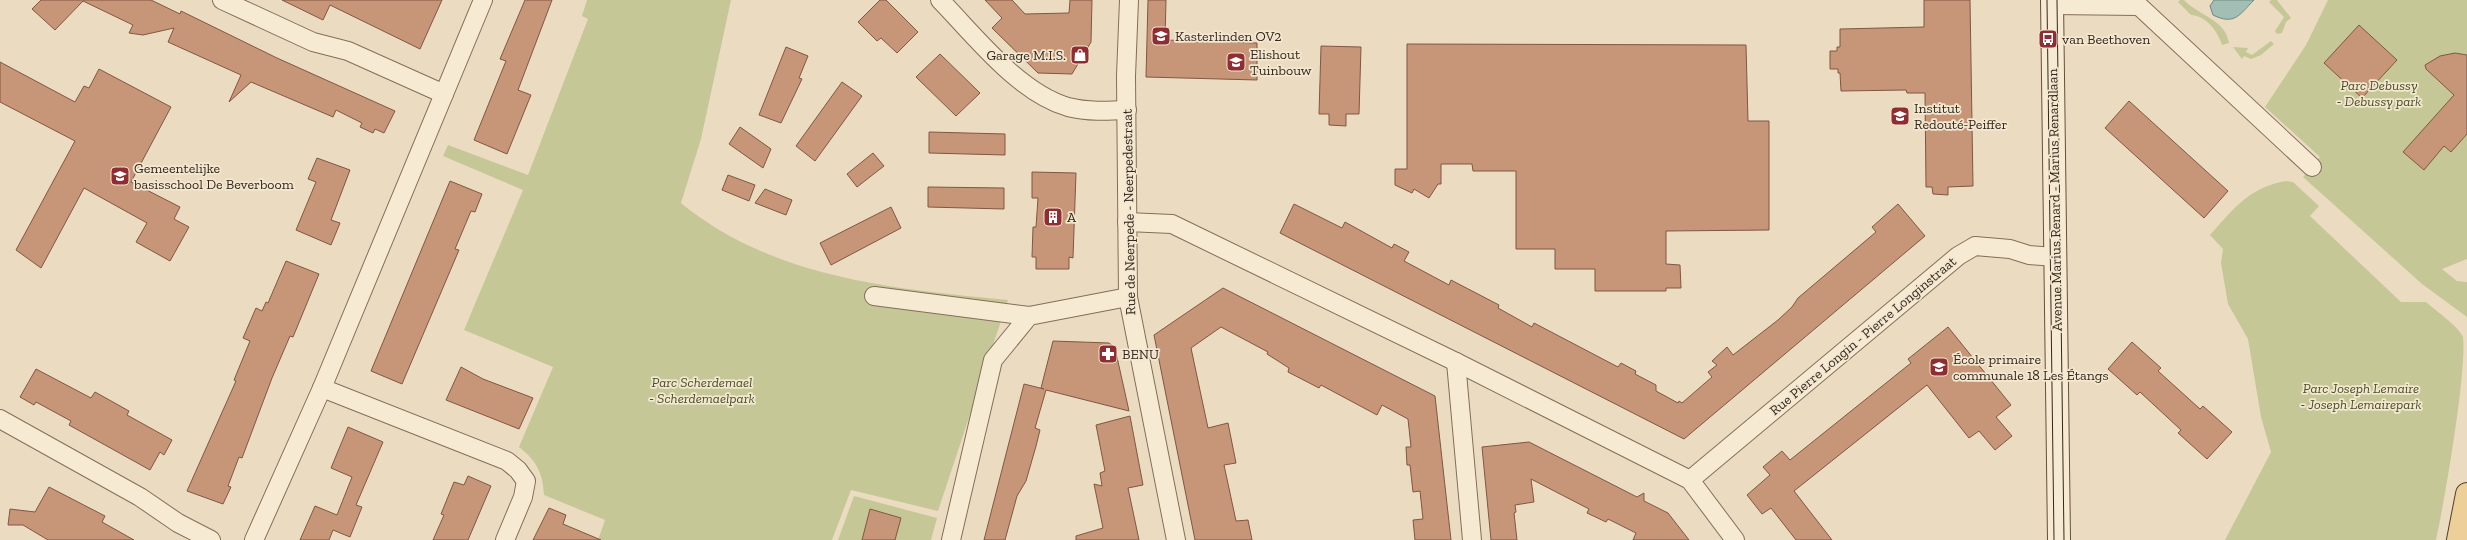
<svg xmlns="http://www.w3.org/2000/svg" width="2467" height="540" viewBox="0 0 2467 540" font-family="'Zilla Slab',serif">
	<rect width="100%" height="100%" fill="#ebdcc1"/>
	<g fill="#c5c896">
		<path d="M587 0H731L701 139 681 203C772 278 894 289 1008 300L938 511 851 490 832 540H598L605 520 544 495C543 473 536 460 519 447L553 367 464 330 523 190 443 156 448 145 528 175 588 19 582 16Z"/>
		<path d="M2180 0H2184C2198 15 2226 20 2229 43L2222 45C2218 32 2207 16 2191 15L2178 2Z"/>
		<polygon points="2271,0 2277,0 2291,18 2286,22 2282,33 2277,34 2275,31 2284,17 2269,2"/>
		<polygon points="2328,0 2467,0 2467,259 2442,269 2457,281 2467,282 2467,317 2422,284 2303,177 2320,157 2265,107 2306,45"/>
		<polygon points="2271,41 2274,44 2261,55 2251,59 2244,56 2242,59 2233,47 2248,48 2246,52 2252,55"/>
		<path d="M2286 181 2293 182 2319 206 2310 216 2401 302H2426C2435 310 2458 326 2463 337 2467 370 2445 499 2436 540H2225L2271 452 2261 417 2248 339 2228 304 2221 263 2223 249 2210 235C2233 209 2250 187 2286 181Z"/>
		<polygon points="854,496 937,518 931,540 838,540"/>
	</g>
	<path fill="#a3beb5" stroke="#6b8b81" d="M2214 0H2254C2240 14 2235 26 2213 15L2210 6Z"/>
	<g fill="#c79578" stroke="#815741">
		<polygon points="41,0 151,0 180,14 181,11 277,58 395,111 384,133 375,129 373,133 360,127 362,123 336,110 333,117 251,82 229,102 241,75 168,42 174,28 143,35 129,33 133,25 83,1 55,30 32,9"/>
		<polygon points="282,0 442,0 420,49 330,5 323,20"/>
		<polygon points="525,0 552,0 518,90 531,95 507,154 474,140 506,61 500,59"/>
		<polygon points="880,0 886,0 918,32 897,53 881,38 877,41 858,22"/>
		<polygon points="985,0 1012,0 1025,14 1069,13 1070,0 1092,0 1091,42 1072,74 1038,73 992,28 1002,18"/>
		<polygon points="1148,0 1166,0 1165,40 1257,43 1257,80 1146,77"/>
		<polygon points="1924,0 1970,0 1973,186 1948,187 1948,195 1933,194 1932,187 1926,187 1925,93 1907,93 1906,90 1841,91 1840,73 1838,73 1838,69 1830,69 1830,51 1837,51 1837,47 1840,47 1840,29 1924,27"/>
		<polygon points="2359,25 2397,60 2362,98 2324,63"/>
		<polygon points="1407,44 1746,45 1748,121 1769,121 1769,230 1666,231 1666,264 1680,265 1681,288 1666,288 1666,291 1595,291 1595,269 1555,269 1555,249 1516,249 1516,171 1473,171 1472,164 1441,164 1441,184 1438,184 1429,198 1414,189 1412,193 1395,185 1395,169 1407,169"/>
		<polygon points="1321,46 1361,47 1359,114 1346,114 1346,126 1329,125 1329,114 1319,114"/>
		<polygon points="786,47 808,56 799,78 802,79 781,123 759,115"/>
		<polygon points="2455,53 2467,55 2467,134 2451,152 2444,146 2424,170 2403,152 2454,95 2426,69 2425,65 2440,56"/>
		<polygon points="940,54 980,93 956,116 916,77"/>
		<polygon points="0,62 75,102 84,86 89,88 99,69 171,107 131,182 180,207 174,219 189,227 170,261 136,242 147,223 84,188 41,268 16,250 75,141 0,102"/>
		<polygon points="842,82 862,96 815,161 796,146"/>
		<polygon points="2129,101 2228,191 2204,218 2105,128"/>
		<polygon points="740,127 771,149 763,168 729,144"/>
		<polygon points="929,132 1005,134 1005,155 929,153"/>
		<polygon points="873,153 884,166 857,187 847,174"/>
		<polygon points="317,158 350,170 331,220 340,223 331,245 296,230 316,182 308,179"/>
		<polygon points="1032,172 1076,173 1073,258 1069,257 1069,269 1036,269 1036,257 1032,257 1033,227 1036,227 1038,198 1032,198"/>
		<polygon points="728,175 755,185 749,201 722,190"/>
		<polygon points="450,181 482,194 475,212 471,211 455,249 459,250 402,384 371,371"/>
		<polygon points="928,187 1004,188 1004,209 928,207"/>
		<polygon points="765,189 792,200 786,215 755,203"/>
		<polygon points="1294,204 1342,228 1345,222 1392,248 1394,244 1409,252 1404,261 1449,285 1451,280 1499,305 1498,308 1532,327 1534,323 1618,367 1621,363 1636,371 1635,374 1656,385 1656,391 1678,403 1679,401 1682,403 1712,377 1708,372 1717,365 1712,361 1727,347 1733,355 1778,320 1792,307 1798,298 1876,232 1872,227 1898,204 1925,236 1684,439 1280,233"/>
		<polygon points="891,207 901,228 831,265 820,243"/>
		<polygon points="286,261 319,274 293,337 290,336 272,378 242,458 239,457 228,486 231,487 223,504 187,491 236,381 234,380 250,341 243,338 256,308 262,311 266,302 268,303"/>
		<polygon points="1223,288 1435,396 1451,540 1415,540 1413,520 1423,519 1420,491 1413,492 1410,465 1407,465 1406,447 1411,447 1408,419 1382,405 1377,415 1321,385 1319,388 1288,372 1289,368 1267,354 1268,352 1221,327 1191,348 1208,428 1228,423 1236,463 1224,465 1236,521 1248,520 1252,540 1195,540 1154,335"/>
		<polygon points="1948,327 2011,405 1996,417 2012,436 1995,450 1979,431 1969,438 1927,385 1794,491 1832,540 1796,540 1771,508 1762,514 1747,495 1770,475 1763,467 1782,451 1790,460 1911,363 1908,359"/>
		<polygon points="1053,341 1109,343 1115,348 1129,411 1046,390 1035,428 1040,430 1036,446 1026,481 1017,496 1005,540 984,540 1024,384 1044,389 1041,388"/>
		<polygon points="2132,342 2161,368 2158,371 2200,409 2203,406 2232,432 2207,459 2178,433 2181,430 2140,392 2137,395 2108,369"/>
		<polygon points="461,367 483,379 533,398 519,429 446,400"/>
		<polygon points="36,369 91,398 95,392 129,411 127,415 172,440 164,455 160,452 150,470 69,425 71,421 36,402 34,405 20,397"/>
		<polygon points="1130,416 1143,485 1128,488 1139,540 1076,540 1076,536 1103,528 1094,484 1102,486 1100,473 1105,471 1096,425"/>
		<polygon points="348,427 383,442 356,505 362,507 350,537 333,530 329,540 300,540 315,506 337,515 352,477 331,468"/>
		<polygon points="1529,442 1637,497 1644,493 1644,501 1668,513 1689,540 1633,540 1636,533 1608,519 1606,522 1587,513 1589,509 1531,479 1534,502 1515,505 1516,512 1514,513 1517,540 1491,540 1482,447"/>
		<polygon points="468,476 491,486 468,540 433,540 444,515 441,514 454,482 464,485"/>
		<polygon points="49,487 105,516 102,522 134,540 48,540 23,525 8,525 10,509 35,512"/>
		<polygon points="549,508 566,515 563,524 601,540 533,540"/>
		<polygon points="870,509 901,518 895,540 862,540"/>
	</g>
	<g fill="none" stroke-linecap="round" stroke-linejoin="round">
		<g stroke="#836e5a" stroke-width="20">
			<g id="street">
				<polyline points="222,0 313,42 348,51 444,94"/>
				<path d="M940 0C976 37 1018 92 1068 107 1087 112 1108 111 1127 110"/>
				<polyline points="1129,0 1126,76 1128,297 1176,540"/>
				<polyline points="2052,5 2139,6 2312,167"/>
				<polyline points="1127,222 1172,224 1456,362 1690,480 1735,540"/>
				<polyline points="874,296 1029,316"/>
				<polyline points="1456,362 1472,540"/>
				<polyline points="322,388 507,461 518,470 526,481 523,497 505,540"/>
				<polyline points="0,419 140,497 178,523 211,540"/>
				<polyline points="1690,480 1958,256 1975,246 2010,249 2029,255 2055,257"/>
				<polyline points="254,540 322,388 483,0"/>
				<polyline points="951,540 993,360 1029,316 1128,297"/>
			</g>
		</g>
		<g stroke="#654f3d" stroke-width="24">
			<polyline id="secondary" points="2052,0 2059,540"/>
		</g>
		<g stroke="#513d2e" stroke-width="24">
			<polyline id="primary" points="2458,540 2467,494"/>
		</g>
		<use href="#street" stroke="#f7ead3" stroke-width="18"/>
		<use href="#secondary" stroke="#f7ead3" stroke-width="22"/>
		<use href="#primary" stroke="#edcf9a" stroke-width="22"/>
		<g stroke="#34271d" stroke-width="1">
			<polyline points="2047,0 2054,540"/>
			<polyline points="2057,0 2064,540"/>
		</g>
	</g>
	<defs>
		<g id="school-square" transform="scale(1)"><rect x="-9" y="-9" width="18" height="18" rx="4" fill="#8f2d32" stroke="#f3e7d0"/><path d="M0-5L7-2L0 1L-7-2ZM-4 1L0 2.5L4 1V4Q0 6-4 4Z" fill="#fff"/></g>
		<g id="bus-square" transform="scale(1)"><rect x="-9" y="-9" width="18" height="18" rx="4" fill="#8f2d32" stroke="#f3e7d0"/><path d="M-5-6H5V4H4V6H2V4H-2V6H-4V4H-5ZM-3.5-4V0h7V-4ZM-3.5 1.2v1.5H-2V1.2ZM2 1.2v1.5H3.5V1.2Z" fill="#fff"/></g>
		<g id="shop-square" transform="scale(1)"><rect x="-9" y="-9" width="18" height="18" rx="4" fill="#8f2d32" stroke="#f3e7d0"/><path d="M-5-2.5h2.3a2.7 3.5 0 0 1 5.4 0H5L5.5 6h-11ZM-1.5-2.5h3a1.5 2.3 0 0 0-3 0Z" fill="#fff"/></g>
		<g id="building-square" transform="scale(1)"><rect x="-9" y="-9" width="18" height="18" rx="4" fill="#8f2d32" stroke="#f3e7d0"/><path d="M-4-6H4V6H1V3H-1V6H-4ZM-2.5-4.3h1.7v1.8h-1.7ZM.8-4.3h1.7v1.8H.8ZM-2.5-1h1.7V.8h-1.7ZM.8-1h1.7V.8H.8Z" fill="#fff"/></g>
		<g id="pharmacy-square" transform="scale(1)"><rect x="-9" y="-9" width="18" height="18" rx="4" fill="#8f2d32" stroke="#f3e7d0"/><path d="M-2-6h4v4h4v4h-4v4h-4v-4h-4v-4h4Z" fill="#fff"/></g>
	</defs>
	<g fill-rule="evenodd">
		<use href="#school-square" x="1161" y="36"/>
		<use href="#bus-square" x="2048" y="39"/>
		<use href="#shop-square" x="1080" y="55"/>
		<use href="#school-square" x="1236" y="62"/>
		<use href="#school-square" x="1900" y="116"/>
		<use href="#school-square" x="120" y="176"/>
		<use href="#building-square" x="1053" y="217"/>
		<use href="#pharmacy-square" x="1108" y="354"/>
		<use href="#school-square" x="1939" y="367"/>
	</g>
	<g text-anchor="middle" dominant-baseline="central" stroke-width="3.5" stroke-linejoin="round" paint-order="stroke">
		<g font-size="14" fill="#34271d" stroke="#f3e7d0" text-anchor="start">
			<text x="1175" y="36">Kasterlinden OV2</text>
			<text x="2062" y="39">van Beethoven</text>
			<text x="1250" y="54">Elishout<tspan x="1250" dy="16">Tuinbouw</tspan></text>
			<text x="1066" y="55" text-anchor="end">Garage M.I.S.</text>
			<text x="1914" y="108">Institut<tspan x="1914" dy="16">Redouté-Peiffer</tspan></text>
			<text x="134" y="168">Gemeentelijke<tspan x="134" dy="16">basisschool De Beverboom</tspan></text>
			<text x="1067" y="217">A</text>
			<text x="1122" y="354">BENU</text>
			<text x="1953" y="359">École primaire<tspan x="1953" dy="16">communale 18 Les Étangs</tspan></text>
		</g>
		<g font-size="14" font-style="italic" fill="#474f25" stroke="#f3e7d0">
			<text x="2379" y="85">Parc Debussy<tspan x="2379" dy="16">- Debussy park</tspan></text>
			<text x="702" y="382">Parc Scherdemael<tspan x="702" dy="16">- Scherdemaelpark</tspan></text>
			<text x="2361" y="388">Parc Joseph Lemaire<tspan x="2361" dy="16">- Joseph Lemairepark</tspan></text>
		</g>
		<g font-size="14" fill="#34271d" stroke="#f3e7d0">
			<text transform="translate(2055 200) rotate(-91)">Avenue Marius Renard - Marius Renardlaan</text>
			<text transform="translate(1129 212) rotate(-91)">Rue de Neerpede - Neerpedestraat</text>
			<text transform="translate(1863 336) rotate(-40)">Rue Pierre Longin - Pierre Longinstraat</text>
		</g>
	</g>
</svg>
